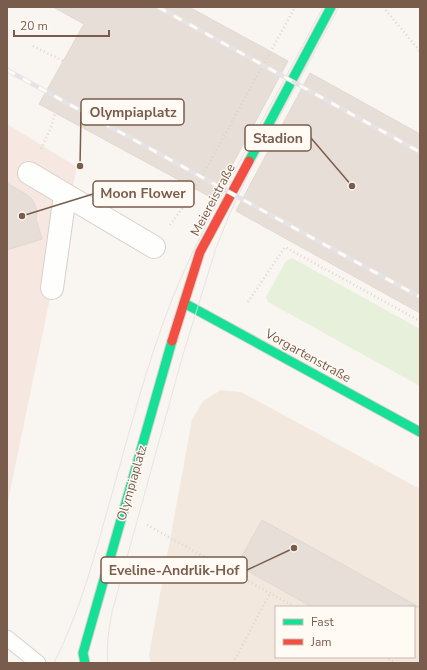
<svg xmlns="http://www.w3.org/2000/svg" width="427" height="670" viewBox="0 0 427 670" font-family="'Nunito Sans',sans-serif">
	<rect width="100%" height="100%" fill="#f9f5f0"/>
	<path fill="#f2e8de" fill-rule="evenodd" d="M221 390 241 392 420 489V663H151L149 655 192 420 203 401ZM276 607H414V657H276Z"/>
	<polygon fill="#f6e8e1" points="7,124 77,167 7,506"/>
	<polygon fill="#e7f0db" points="292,258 420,329 420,386 268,302 266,297 286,261"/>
	<g fill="#e6ded7" stroke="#e2d8d2">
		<polygon points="53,7 189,7 288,61 214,199 39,104 84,24"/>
		<polygon points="310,73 420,134 420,313 236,211"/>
		<polygon points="7,183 26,194 32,199 35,205 37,212 36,219 42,239 7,250"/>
		<polygon points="262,520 351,569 419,607 312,607 237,565"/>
	</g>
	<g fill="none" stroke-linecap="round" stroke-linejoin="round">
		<g stroke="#d7d1cb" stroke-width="17">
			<polyline id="lane" points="7,638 38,663"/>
		</g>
		<g stroke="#d7d1cb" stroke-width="24">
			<g id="street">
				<polyline points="29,173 154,247"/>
				<polyline points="52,288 65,195"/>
			</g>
		</g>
		<g stroke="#d9d2cb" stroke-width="11">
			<g id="fast">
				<polyline points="249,161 331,7"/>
				<polyline points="184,303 420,432"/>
				<polyline points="85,663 83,653 172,341"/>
			</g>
		</g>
		<g stroke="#d9d2cb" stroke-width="11">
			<polyline id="jam" points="172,341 200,252 249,161"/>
		</g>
		<g stroke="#dcd5d0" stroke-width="2.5" stroke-dasharray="1 3" stroke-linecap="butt">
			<polyline points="383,7 420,51"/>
			<polyline points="33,46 63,61"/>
			<polyline points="41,149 52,125 55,113"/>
			<polyline points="170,225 190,198 295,7"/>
			<polyline points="248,302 285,247 420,321"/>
			<polyline points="147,525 295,607"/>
			<polyline points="385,657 396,663"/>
			<polyline points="233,663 270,593"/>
		</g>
		<use href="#lane" stroke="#fefefd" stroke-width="15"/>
		<use href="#street" stroke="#fefefd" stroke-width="22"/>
		<use href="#fast" stroke="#16e098" stroke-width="9"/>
		<use href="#jam" stroke="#f24e42" stroke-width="9"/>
		<g stroke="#e6e3e7" stroke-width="1">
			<path d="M54 663C78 616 92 565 106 515 124 452 140 388 162 326 182 269 211 214 240 161 268 110 296 59 323 7"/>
			<path d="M108 663C106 645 109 629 112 612L182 358 216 248 230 213 250 171 339 7"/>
		</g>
		<g stroke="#e6e3e7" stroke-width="4.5">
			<g id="rail">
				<polyline points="158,7 420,152"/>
				<polyline points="7,70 420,297"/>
			</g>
		</g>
		<use href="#rail" stroke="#fffaf3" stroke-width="3" stroke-dasharray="9" stroke-linecap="butt"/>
	</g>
	<g text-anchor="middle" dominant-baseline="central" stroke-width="3" stroke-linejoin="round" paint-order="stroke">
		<g font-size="13" fill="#7a5c4d" stroke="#fffaf3">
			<text transform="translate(213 200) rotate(-62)">Meiereistraße</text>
			<text transform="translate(308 356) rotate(29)">Vorgartenstraße</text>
			<text transform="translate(132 483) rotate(-74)">Olympiaplatz</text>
		</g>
	</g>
	<path fill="none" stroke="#7a5c4d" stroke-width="1.5" d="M80 166L81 112M352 186L311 138M22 216L93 194M294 548L247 570"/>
	<g fill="#7a5c4d" stroke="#fffaf3" stroke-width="1.5">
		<circle cx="80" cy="166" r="4"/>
		<circle cx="352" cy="186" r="4"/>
		<circle cx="22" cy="216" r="4"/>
		<circle cx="294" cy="548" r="4"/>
	</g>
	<g fill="#fffaf3" stroke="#7a5c4d" stroke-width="1.5">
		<rect x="81" y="99" width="103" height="26" rx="4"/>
		<rect x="245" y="125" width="66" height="26" rx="4"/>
		<rect x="93" y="181" width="101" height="26" rx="4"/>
		<rect x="101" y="557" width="146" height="26" rx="4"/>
	</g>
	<g font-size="14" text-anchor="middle" font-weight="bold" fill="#7a5c4d">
		<text x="133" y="117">Olympiaplatz</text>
		<text x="278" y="143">Stadion</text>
		<text x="143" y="198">Moon Flower</text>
		<text x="174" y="575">Eveline-Andrlik-Hof</text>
	</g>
	<rect width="427" height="670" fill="none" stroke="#7a5c4d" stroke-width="16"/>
	<rect x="275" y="606" width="140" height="52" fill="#fffaf3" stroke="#cabbb1"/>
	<rect x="283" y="619" width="20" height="6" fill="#16e098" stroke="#cabbb1"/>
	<text x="311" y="626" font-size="12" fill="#7a5c4d">Fast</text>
	<rect x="283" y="639" width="20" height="6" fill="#f24e42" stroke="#cabbb1"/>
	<text x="311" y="646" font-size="12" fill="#7a5c4d">Jam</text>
	<path d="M14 30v6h95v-6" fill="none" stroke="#7a5c4d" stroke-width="2"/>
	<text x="20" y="30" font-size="12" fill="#7a5c4d" stroke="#fffaf3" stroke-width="3" paint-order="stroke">20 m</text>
</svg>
